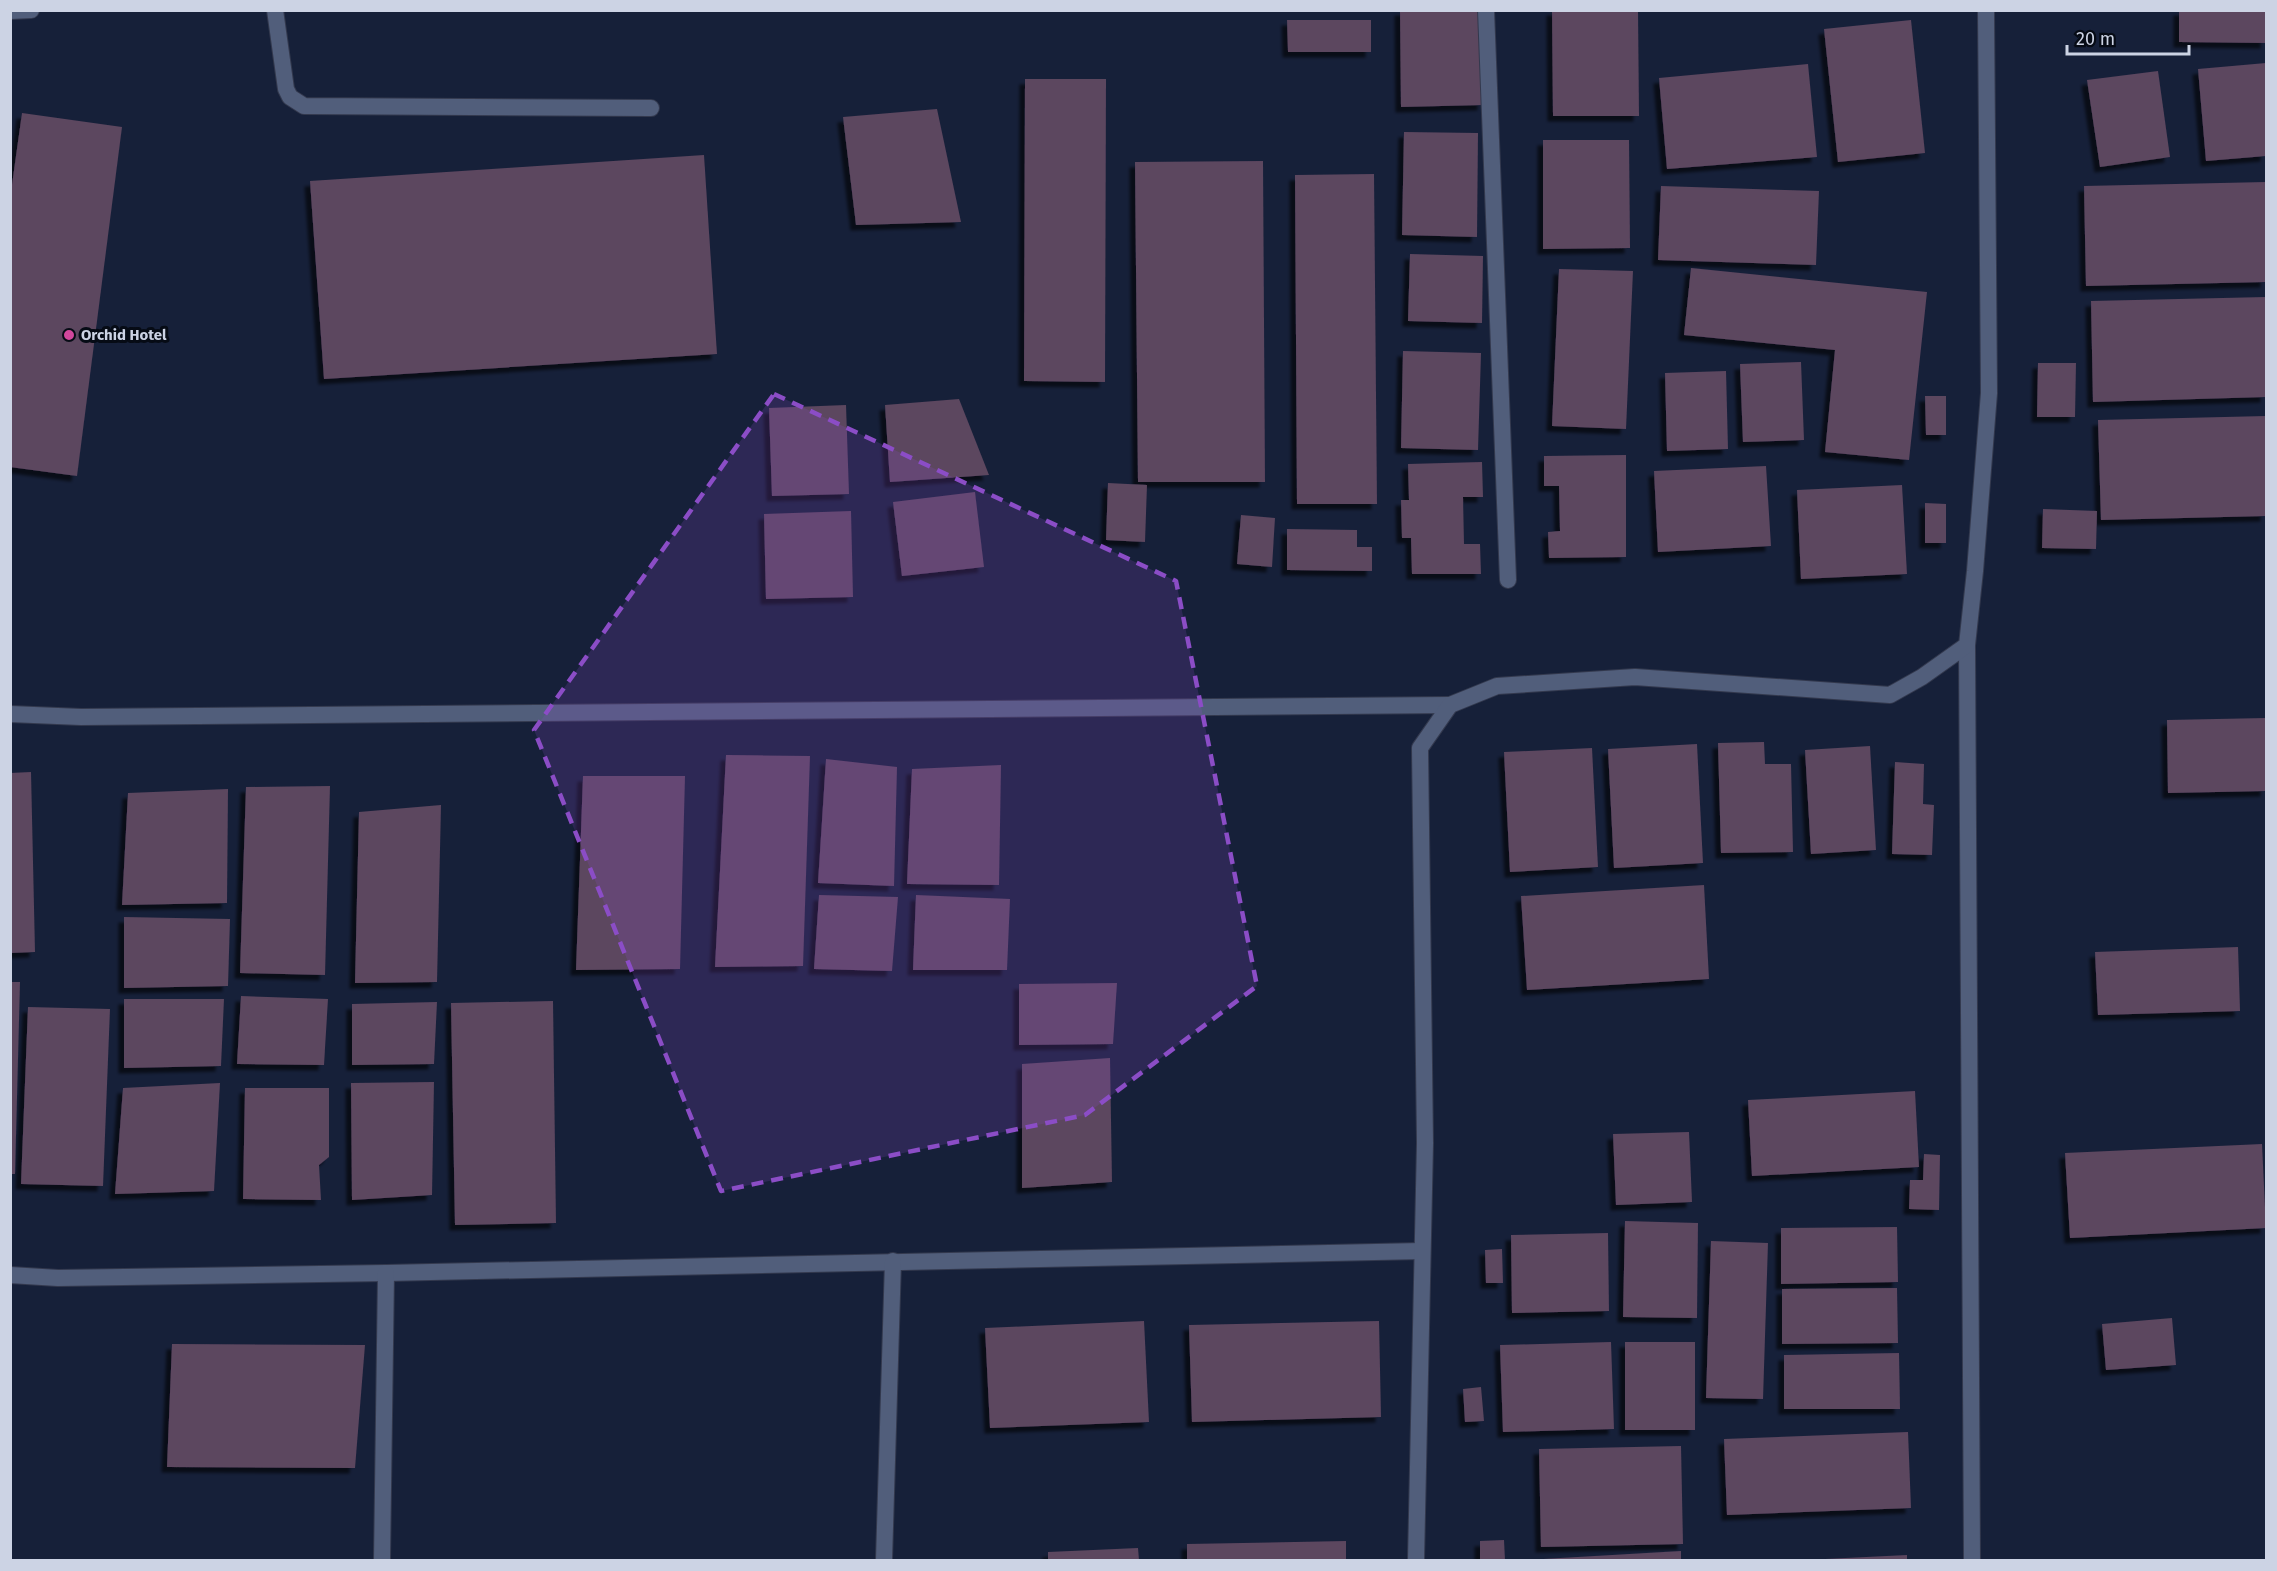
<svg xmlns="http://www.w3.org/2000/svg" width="2277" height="1571" viewBox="0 0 2277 1571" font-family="'Fira Sans',sans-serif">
	<defs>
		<filter id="shadow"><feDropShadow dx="-5.5" dy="5.5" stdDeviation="1.5" flood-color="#0009"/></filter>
	</defs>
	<rect width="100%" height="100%" fill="#162039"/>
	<g fill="#5c465f" filter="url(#shadow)">
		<polygon points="1400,10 1481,10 1483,105 1401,107"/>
		<polygon points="1552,10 1638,10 1639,116 1553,116"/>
		<polygon points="2179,10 2266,10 2266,43 2179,42"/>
		<polygon points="1287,20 1371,20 1371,52 1288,52"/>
		<polygon points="1911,20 1925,153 1838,162 1824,29"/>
		<polygon points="2266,63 2266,156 2206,161 2198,69"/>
		<polygon points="1808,64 1817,157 1667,169 1659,78"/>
		<polygon points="2158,71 2170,157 2100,167 2087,80"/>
		<polygon points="1025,79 1106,79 1105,382 1024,381"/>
		<polygon points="937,109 961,222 856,225 843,117"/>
		<polygon points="22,113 122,127 77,476 10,467 10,199"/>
		<polygon points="1404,132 1478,133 1477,237 1402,235"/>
		<polygon points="1543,140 1629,140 1630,248 1543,249"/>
		<polygon points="704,155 717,354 324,379 310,181"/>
		<polygon points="1263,161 1265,482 1138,482 1135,162"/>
		<polygon points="1374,174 1377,504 1297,504 1295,175"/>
		<polygon points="2266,182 2266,282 2086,286 2084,186"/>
		<polygon points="1661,186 1819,191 1816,265 1658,260"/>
		<polygon points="1410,254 1483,256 1482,323 1408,321"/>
		<polygon points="1691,268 1927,292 1909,460 1825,452 1835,350 1684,335"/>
		<polygon points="1559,269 1633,271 1626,429 1552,426"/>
		<polygon points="2266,297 2266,397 2093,402 2091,301"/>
		<polygon points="1403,351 1481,353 1478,450 1401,448"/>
		<polygon points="1801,362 1804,440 1743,442 1740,364"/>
		<polygon points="2038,363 2076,363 2075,417 2037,417"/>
		<polygon points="1726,371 1728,449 1667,451 1665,373"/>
		<polygon points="1925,396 1946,396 1946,435 1926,435"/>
		<polygon points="959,399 989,475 890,482 885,405"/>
		<polygon points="846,405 849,494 772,496 769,408"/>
		<polygon points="2266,416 2266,516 2101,520 2098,420"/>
		<polygon points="1626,455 1626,557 1549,558 1548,532 1560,531 1559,486 1544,486 1544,456"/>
		<polygon points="1482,462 1483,497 1463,497 1464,544 1480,544 1481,574 1412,574 1411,538 1402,538 1401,500 1409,500 1408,464"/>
		<polygon points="1766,466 1771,546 1658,552 1654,471"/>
		<polygon points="1108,483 1147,485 1145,542 1106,540"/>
		<polygon points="1902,485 1907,574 1801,579 1797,490"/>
		<polygon points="975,492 984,567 902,576 893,502"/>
		<polygon points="1925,503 1946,504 1946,543 1925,543"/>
		<polygon points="2043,509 2097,511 2096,549 2042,548"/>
		<polygon points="851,511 853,597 766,599 764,514"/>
		<polygon points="1241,515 1275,518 1272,567 1237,564"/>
		<polygon points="1287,529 1357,530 1357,547 1372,547 1372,571 1287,570"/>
		<polygon points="2266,718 2266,791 2168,793 2167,720"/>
		<polygon points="1764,742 1765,764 1791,764 1793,852 1721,853 1718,743"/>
		<polygon points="1697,744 1703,863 1614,868 1608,749"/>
		<polygon points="1870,746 1876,850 1811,854 1805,750"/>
		<polygon points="1592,748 1598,867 1510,872 1504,752"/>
		<polygon points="726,755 810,756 803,966 715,967"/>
		<polygon points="826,759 897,767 894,886 818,883"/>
		<polygon points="1895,762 1924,764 1923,804 1934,805 1932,855 1892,854"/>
		<polygon points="1001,765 999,885 907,884 912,769"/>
		<polygon points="31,772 35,952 10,953 10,773"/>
		<polygon points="583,776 685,776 680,969 576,970"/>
		<polygon points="330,786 325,975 240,973 246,787"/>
		<polygon points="228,789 227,903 122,905 128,793"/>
		<polygon points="441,805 437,982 355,983 359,812"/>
		<polygon points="1704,885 1709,979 1527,990 1521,896"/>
		<polygon points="819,895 898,897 892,971 814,969"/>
		<polygon points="916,895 1010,899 1007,970 913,970"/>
		<polygon points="124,917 230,919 228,986 124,988"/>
		<polygon points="2238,947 2240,1011 2098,1015 2095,952"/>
		<polygon points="10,982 20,982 15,1174 10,1174"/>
		<polygon points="1117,983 1113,1044 1019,1045 1019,984"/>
		<polygon points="241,996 328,999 324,1065 237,1064"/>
		<polygon points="124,999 224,999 221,1066 124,1068"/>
		<polygon points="553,1001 556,1223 455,1225 451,1003"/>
		<polygon points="437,1002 434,1064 352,1065 352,1004"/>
		<polygon points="28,1007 110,1009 103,1186 21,1184"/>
		<polygon points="1110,1058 1112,1182 1022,1188 1022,1064"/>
		<polygon points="434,1082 432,1195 352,1200 351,1083"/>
		<polygon points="220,1083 214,1191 115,1194 123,1088"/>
		<polygon points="245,1088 329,1088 329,1157 319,1165 321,1200 243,1199"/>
		<polygon points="1915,1091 1919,1167 1752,1176 1748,1100"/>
		<polygon points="1689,1132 1692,1202 1616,1205 1613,1134"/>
		<polygon points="2262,1144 2266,1228 2070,1238 2065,1153"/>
		<polygon points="1924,1154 1940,1155 1939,1210 1909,1209 1910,1180 1923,1180"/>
		<polygon points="1625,1221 1698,1223 1697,1318 1623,1317"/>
		<polygon points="1897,1227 1898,1282 1781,1284 1781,1228"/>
		<polygon points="1608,1233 1609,1311 1512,1313 1511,1235"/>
		<polygon points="1711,1241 1768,1243 1763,1399 1706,1398"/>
		<polygon points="1502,1249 1503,1283 1486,1283 1485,1250"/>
		<polygon points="1897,1288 1898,1343 1782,1344 1782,1289"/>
		<polygon points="2172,1318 2176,1365 2106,1370 2102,1324"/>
		<polygon points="1144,1321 1149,1422 990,1428 985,1328"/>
		<polygon points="1379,1321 1381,1417 1192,1422 1189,1325"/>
		<polygon points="1611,1342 1614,1429 1503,1432 1500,1345"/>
		<rect x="1625" y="1342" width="70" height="88"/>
		<polygon points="172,1344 365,1345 355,1468 167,1467"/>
		<polygon points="1899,1353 1900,1409 1784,1409 1784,1355"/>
		<polygon points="1481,1387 1484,1421 1465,1422 1463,1389"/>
		<polygon points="1908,1432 1911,1508 1727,1515 1724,1439"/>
		<polygon points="1681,1446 1683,1544 1541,1547 1539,1449"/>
		<polygon points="1504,1540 1505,1560 1480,1560 1480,1541"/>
		<polygon points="1346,1541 1346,1560 1187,1560 1187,1544"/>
		<polygon points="1138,1548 1139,1560 1048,1560 1048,1552"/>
		<polygon points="1681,1551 1681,1560 1543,1560 1543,1559"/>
		<polygon points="1907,1555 1907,1560 1825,1560 1825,1559"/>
	</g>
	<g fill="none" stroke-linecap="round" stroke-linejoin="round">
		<g stroke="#33394e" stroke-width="18">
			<g id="service">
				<polyline points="275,10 286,89 290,97 304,106 651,108"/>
				<polyline points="1486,10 1508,580"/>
			</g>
		</g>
		<g stroke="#33394e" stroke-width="18">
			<g id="minor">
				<polyline points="10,11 31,10"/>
				<polyline points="1967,645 1972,1560"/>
				<polyline points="10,714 81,717 1450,705"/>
				<polyline points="10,1275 58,1278 386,1273 1422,1251"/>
				<polyline points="382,1560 386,1273"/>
				<polyline points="884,1560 893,1261"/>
				<polyline points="1416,1560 1425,1143 1420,748 1450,705 1497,686 1635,677 1890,695 1922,677 1967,645 1975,571 1989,393 1986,10"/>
			</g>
		</g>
		<use href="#service" stroke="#515e7b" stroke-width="16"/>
		<use href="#minor" stroke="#515e7b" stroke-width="16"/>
	</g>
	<path fill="#8b4dc6" fill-opacity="0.2" stroke="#8b4dc6" stroke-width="4.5" stroke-dasharray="12 8" stroke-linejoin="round" d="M774 394 1176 581 1257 986 1085 1115 721 1191 534 730Z"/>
	<circle fill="#d1479c" stroke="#060b15" stroke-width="2" cx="69" cy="335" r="6"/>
	<g text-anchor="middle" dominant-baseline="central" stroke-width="6" stroke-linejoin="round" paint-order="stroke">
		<g font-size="15" font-weight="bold" fill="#ccd3e4" stroke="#060b15" text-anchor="start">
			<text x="81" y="335">Orchid Hotel</text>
		</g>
	</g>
	<rect width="2277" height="1571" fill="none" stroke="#ccd3e4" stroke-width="24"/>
	<path d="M2067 45v9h122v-9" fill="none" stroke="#ccd3e4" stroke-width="3"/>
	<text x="2076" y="45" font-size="18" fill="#ccd3e4" stroke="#060b15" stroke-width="4.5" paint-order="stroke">20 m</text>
</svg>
